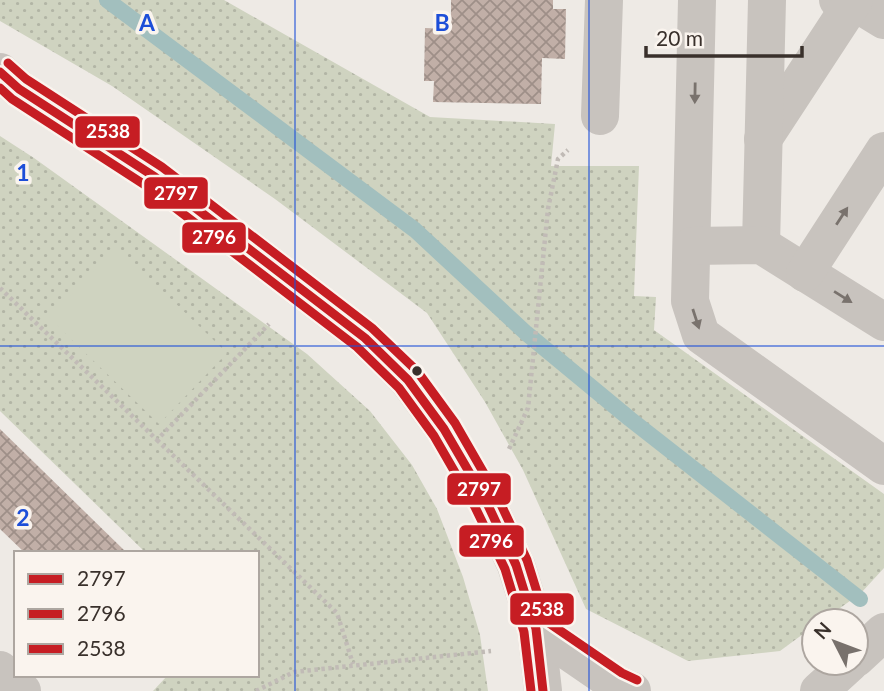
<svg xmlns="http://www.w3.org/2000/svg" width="884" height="691" viewBox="0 0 884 691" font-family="Lato,sans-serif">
	<defs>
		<pattern id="grass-dots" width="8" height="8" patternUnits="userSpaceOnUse" patternTransform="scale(1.75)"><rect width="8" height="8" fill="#cfd3c0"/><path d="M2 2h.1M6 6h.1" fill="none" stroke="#b2b5a5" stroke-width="1.8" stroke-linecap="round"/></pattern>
		<pattern id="building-cross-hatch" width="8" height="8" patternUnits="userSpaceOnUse" patternTransform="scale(1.75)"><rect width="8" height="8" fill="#c1afa7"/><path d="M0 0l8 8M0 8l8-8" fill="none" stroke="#9e8f88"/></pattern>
	</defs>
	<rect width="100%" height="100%" fill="#eeeae5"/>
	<g fill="url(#grass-dots)">
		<polygon points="0,0 224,0 430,117 555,124 551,166 639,166 634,296 656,297 654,330 884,494 884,568 861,593 822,621 814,621 814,626 780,651 688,661 586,609 523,470 485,402 427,313 275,199 112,86 0,21"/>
		<polygon points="0,136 34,158 307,354 370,411 412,465 437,509 463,577 480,635 488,691 153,691 168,675 257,675 257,553 146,553 0,411"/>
	</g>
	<polygon fill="#cfd3c0" points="117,247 227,353 159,424 49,318"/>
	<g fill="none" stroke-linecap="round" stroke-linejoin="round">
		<polyline stroke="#a2bfbe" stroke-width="16" points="107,0 415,230 526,333 630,419 860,599"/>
	</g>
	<g fill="url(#building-cross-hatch)">
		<polygon points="451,0 553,0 553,9 566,9 565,59 542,58 541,104 433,102 434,81 424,81 425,28 451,29"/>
		<polygon points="0,429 127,553 25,553 0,529"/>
	</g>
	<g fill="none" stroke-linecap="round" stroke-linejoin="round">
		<g stroke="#c1bbb6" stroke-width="4.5" stroke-dasharray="3.5 3.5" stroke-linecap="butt">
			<polyline points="0,288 157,440 269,324"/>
			<polyline points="157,440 337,613 353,664"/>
			<polyline points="509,449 528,408 548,209 558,159 568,150"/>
			<polyline points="256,691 294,672 491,651"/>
		</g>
		<g stroke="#c8c3be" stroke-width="38">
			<polyline points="697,0 690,301 701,335 884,466"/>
			<polyline points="838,0 853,1 884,20"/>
			<polyline points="0,72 19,89 155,177 365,338 408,380 444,429 486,501 516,565 536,629 543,691"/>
			<polyline points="600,116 604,0"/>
			<polyline points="763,139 854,0"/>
			<polyline points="761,245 767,0"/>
			<polyline points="692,246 761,245 884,322"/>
			<polyline points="805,273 884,151"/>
			<polyline points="536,629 616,684 632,691"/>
			<polyline points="856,658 884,632"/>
			<polyline points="0,670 22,691"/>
			<polyline points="819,691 850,663"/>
		</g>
		<g stroke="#faf4ee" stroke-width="14">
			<polyline id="bus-1" points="0,72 19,89 155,177 365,338 408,380 444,429 486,501 516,565 536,629 543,691"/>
		</g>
		<g stroke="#faf4ee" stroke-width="14">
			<polyline id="bus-2" points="0,88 12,99 148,187 357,347 399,388 434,436 475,507 505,569 524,632 531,691"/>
		</g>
		<g stroke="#faf4ee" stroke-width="14">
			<polyline id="bus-3" points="8,63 26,79 162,167 372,328 417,371 455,423 497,496 527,560 546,621 622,673 637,680"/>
		</g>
		<use href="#bus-1" stroke="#c61d23" stroke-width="9"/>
		<use href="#bus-2" stroke="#c61d23" stroke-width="9"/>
		<use href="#bus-3" stroke="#c61d23" stroke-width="9"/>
	</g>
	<defs><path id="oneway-solid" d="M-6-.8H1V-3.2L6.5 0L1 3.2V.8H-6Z" transform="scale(1.75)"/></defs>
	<g fill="#79726d">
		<use href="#oneway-solid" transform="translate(695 93) rotate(91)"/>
		<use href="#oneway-solid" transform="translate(842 216) rotate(-57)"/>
		<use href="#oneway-solid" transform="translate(843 297) rotate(32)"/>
		<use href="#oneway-solid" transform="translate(696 319) rotate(72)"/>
	</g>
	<path fill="none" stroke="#1d4ed8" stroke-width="2" stroke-opacity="0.55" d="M295 0V691M589 0V691M0 346H884"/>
	<circle fill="#39302b" stroke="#faf4ee" stroke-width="2.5" cx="417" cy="371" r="6"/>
	<g font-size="23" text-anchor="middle" font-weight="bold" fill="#1d4ed8" stroke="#faf4ee" stroke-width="7" stroke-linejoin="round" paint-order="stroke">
		<text x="147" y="31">A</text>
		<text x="442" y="31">B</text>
		<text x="23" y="181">1</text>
		<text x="23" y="526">2</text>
	</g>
	<g stroke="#faf4ee" stroke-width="2.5">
		<rect x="74" y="115" width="67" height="34" rx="7" fill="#c61d23"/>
		<rect x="143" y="176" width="66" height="34" rx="7" fill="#c61d23"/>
		<rect x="181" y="221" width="66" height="33" rx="7" fill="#c61d23"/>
		<rect x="446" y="472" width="66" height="34" rx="7" fill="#c61d23"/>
		<rect x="458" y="524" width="67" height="34" rx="7" fill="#c61d23"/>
		<rect x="509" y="592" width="66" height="34" rx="7" fill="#c61d23"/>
	</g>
	<g font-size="19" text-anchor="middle" font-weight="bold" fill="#fff">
		<text x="108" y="138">2538</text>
		<text x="176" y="200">2797</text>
		<text x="214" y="244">2796</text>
		<text x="479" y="496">2797</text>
		<text x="491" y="548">2796</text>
		<text x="542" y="616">2538</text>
	</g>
	<rect x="14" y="551" width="245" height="126" fill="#faf4ee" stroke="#ada6a0" stroke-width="2"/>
	<rect x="28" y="574" width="35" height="10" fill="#c61d23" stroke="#ada6a0" stroke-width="2"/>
	<text x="77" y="586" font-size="21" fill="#39302b">2797</text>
	<rect x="28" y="609" width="35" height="10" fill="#c61d23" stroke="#ada6a0" stroke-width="2"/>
	<text x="77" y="621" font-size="21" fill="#39302b">2796</text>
	<rect x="28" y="644" width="35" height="10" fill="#c61d23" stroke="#ada6a0" stroke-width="2"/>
	<text x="77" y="656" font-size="21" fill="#39302b">2538</text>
	<g transform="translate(835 642) rotate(312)"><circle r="33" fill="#faf4ee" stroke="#ada6a0" stroke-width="2"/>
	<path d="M0-5L12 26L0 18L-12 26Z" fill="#78716c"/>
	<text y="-10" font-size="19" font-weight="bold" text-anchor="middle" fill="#39302b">N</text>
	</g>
	<path d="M646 46v10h156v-10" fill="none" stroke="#39302b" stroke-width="3.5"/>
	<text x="656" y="46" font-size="21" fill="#39302b" stroke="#faf4ee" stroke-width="5" paint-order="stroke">20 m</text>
</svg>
